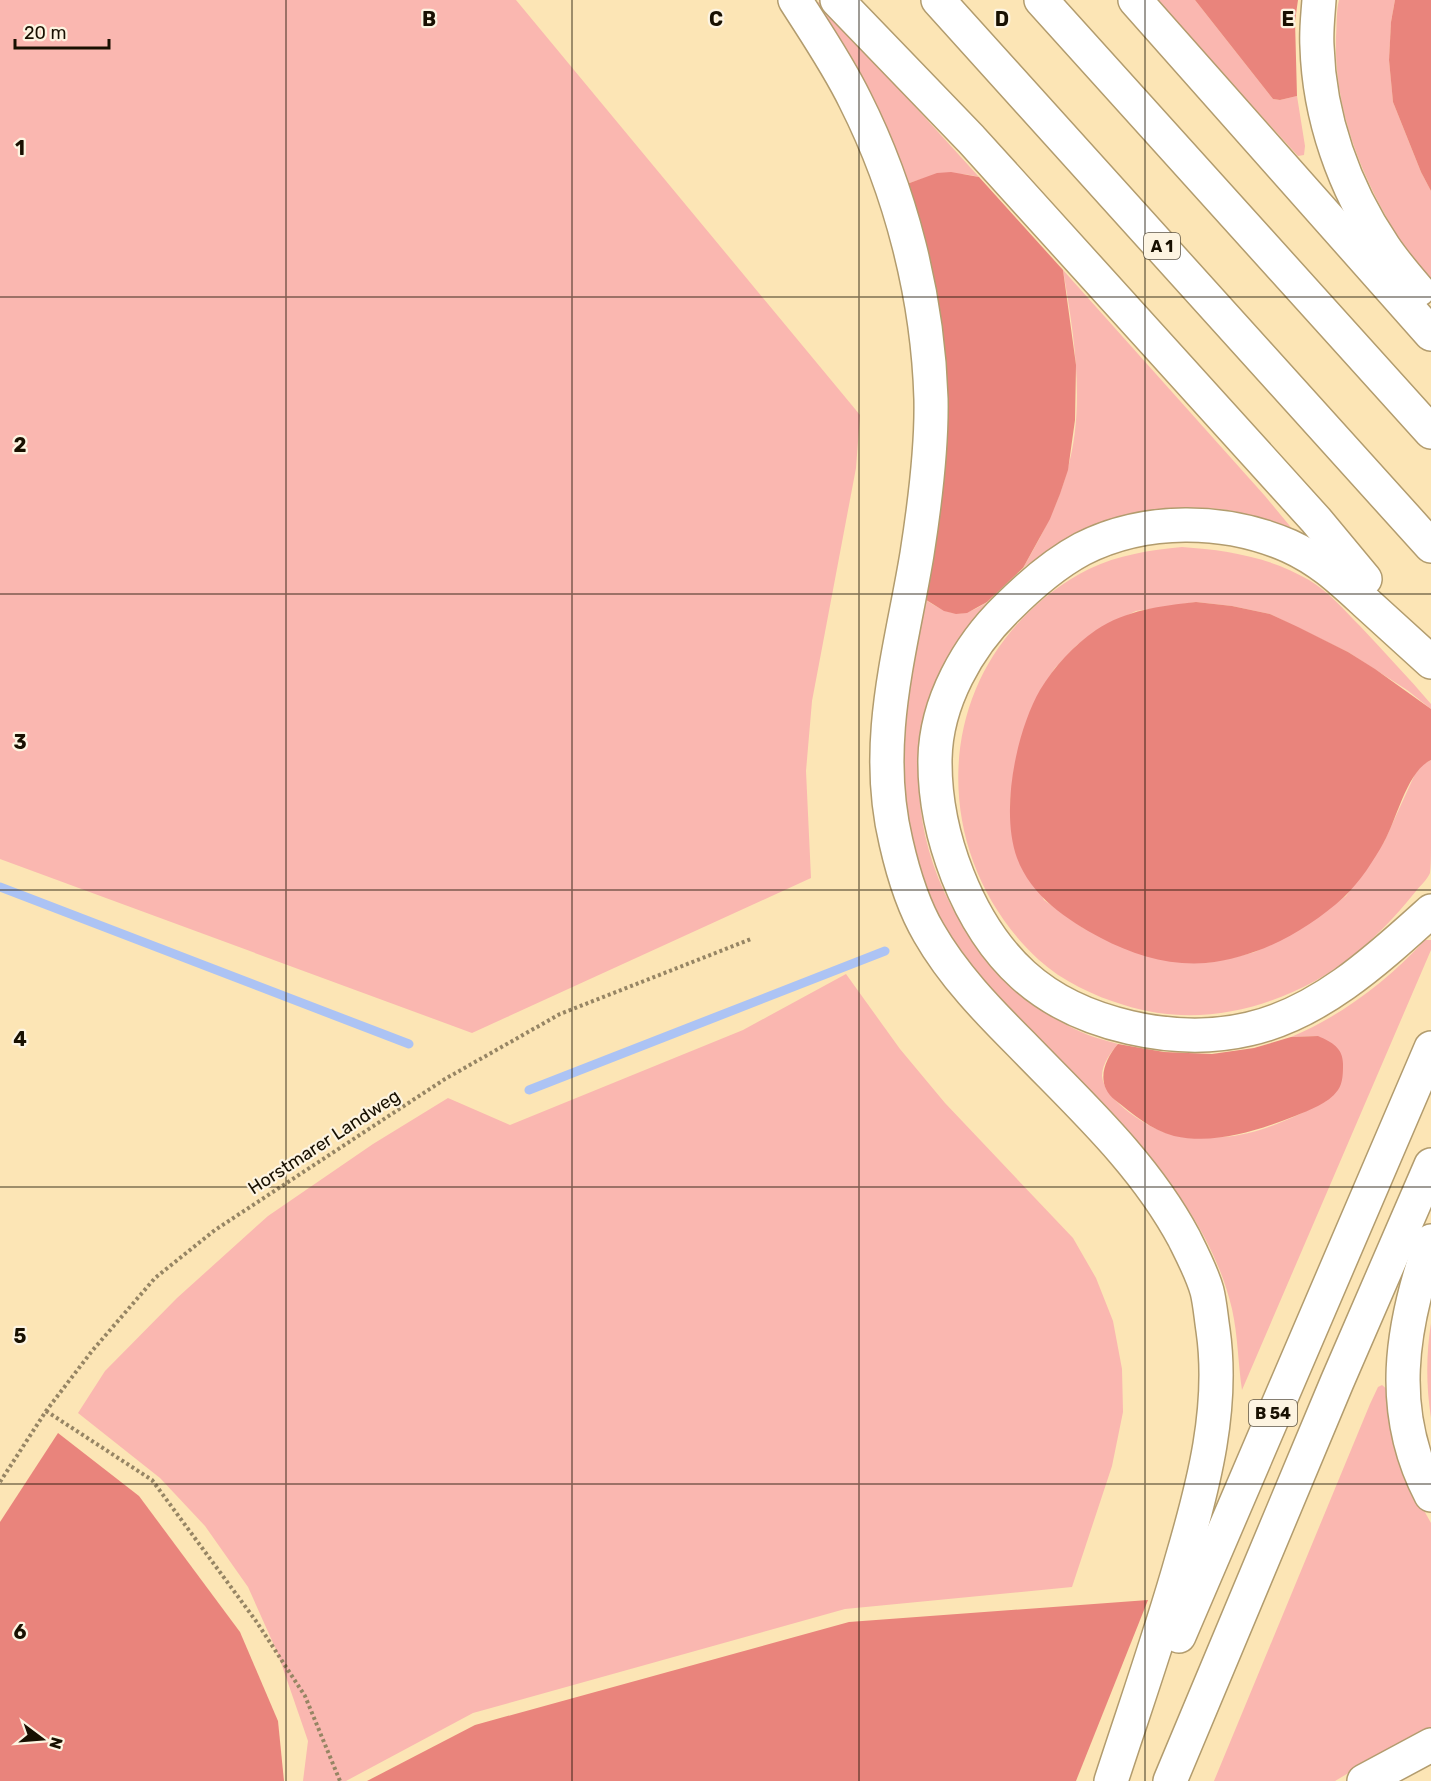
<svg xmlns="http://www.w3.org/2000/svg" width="1431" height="1781" viewBox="0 0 1431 1781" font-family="Rubik,sans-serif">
	<rect width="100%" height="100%" fill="#fce5b5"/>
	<g fill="#fab7b0">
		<polygon points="0,0 516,0 860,415 856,468 812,701 806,771 811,878 472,1033 0,859"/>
		<polygon points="1156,0 1195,0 1273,99 1280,100 1297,96 1305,146 1304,155 1298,156"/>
		<path d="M1339 0H1395L1391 22 1389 60 1393 102 1421 172 1431 191V287C1379 214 1333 129 1336 37 1337 25 1336 12 1339 0Z"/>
		<path d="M818 2 821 3 979 177C952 170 930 175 904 185L831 26 817 4Z"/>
		<path d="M1063 270 1265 496 1294 531C1269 524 1245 511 1219 509 1145 502 1082 525 1023 568 1041 537 1058 505 1067 471 1086 407 1074 334 1063 270Z"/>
		<path d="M1182 547C1226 550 1270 557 1309 580 1329 592 1344 610 1360 626 1384 652 1408 677 1431 704V709L1407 690 1348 652 1270 614 1232 606 1196 602 1136 611 1097 630 1077 645 1055 668 1040 691 1029 716 1014 770 1010 801 1012 832 1044 900 1083 928 1206 963 1232 958 1255 952 1302 928 1346 896 1384 842 1415 774 1423 764 1431 760C1431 789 1431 817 1431 845 1431 853 1431 866 1430 873 1427 880 1420 886 1416 891 1388 926 1355 959 1315 981 1255 1013 1190 1026 1124 1005 1094 996 1062 981 1039 960 942 871 928 718 1021 620 1041 599 1063 582 1089 569 1118 555 1150 550 1182 547Z"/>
		<path d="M923 598C948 615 961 620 987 602 969 626 950 649 938 678 894 789 928 909 1016 988 1034 1004 1056 1021 1079 1031 1091 1037 1105 1040 1118 1044 1111 1052 1102 1064 1102 1076 1104 1101 1151 1130 1173 1135 1189 1139 1206 1138 1223 1137 1258 1135 1295 1117 1326 1101L1318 1036 1291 1037C1343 1015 1387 981 1425 940H1431V950L1242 1390C1238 1363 1238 1336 1232 1309 1205 1195 1110 1115 1030 1035 1016 1020 999 1006 986 990 973 975 964 957 953 941 945 930 936 919 931 907 905 843 898 770 905 701 909 667 917 632 923 598Z"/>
		<polygon points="846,974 900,1049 945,1103 1073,1238 1096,1278 1113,1321 1122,1369 1123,1412 1112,1466 1072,1587 845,1609 473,1713 346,1781 303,1781 308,1741 278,1654 248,1587 205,1526 160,1478 78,1413 105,1371 177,1298 268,1216 373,1144 448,1098 510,1125 743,1030"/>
		<path d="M1431 1323V1418C1426 1386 1426 1354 1431 1323Z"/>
		<polygon points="1382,1385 1388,1390 1412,1489 1431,1523 1431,1730 1389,1749 1335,1781 1214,1781 1370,1404 1378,1387"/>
	</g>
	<g fill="#e9847c">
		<polygon points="1195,0 1298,0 1295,21 1297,96 1280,100 1273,99"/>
		<polygon points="1395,0 1431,0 1431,191 1421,172 1393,102 1389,60 1391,22"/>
		<polygon points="951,172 979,177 1063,270 1076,365 1075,420 1068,470 1060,494 1050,519 1023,568 987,602 967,613 956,614 944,611 923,598 929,564 904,185 937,173"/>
		<path d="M1196 602 1232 606 1270 614 1298 627 1348 652 1375 669 1431 709V760C1407 771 1397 819 1384 842 1374 860 1360 882 1344 897 1307 931 1257 958 1206 963 1170 966 1133 955 1101 938 1067 920 1031 896 1017 858 1000 811 1016 732 1040 690 1054 667 1074 645 1096 630 1126 610 1161 606 1196 602Z"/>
		<path d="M1318 1036C1332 1042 1343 1048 1343 1064 1343 1073 1343 1083 1338 1090 1328 1104 1309 1110 1295 1116 1257 1131 1215 1145 1174 1136 1151 1130 1133 1114 1115 1100 1095 1084 1104 1060 1118 1044L1164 1052 1212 1054 1254 1048 1291 1037Z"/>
		<polygon points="58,1433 139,1496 240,1632 278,1721 284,1781 0,1781 0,1522"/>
		<polygon points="1148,1600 1076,1781 367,1781 475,1725 849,1622"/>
	</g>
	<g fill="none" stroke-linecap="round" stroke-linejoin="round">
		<g stroke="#acc3f4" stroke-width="9">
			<polyline points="0,887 409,1044"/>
			<polyline points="529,1090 885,951"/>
		</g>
		<g stroke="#b29c6e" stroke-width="36">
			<g id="highway">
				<path d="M795 0C816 33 838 65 855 100 901 191 928 297 931 399 932 450 925 503 917 554 901 651 872 742 896 842 903 873 913 906 929 933 953 975 988 1011 1022 1045 1080 1105 1144 1163 1184 1238 1192 1254 1202 1273 1207 1291 1210 1303 1211 1317 1213 1330 1224 1407 1204 1484 1182 1559 1161 1634 1135 1707 1111 1781"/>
				<polyline points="837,0 971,139 1316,520 1365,579"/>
				<polyline points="938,0 1431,546"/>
				<polyline points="1041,0 1431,432"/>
				<polyline points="1135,0 1431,334"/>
				<path d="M1319 0C1318 15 1316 31 1317 46 1319 117 1344 188 1384 247 1394 262 1406 276 1418 290"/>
				<path d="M1431 662C1409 642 1387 622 1365 602 1340 579 1320 560 1289 546 1225 518 1145 517 1082 549 1054 564 1030 585 1007 608 968 646 936 702 935 759 934 833 967 924 1023 975 1079 1026 1177 1046 1249 1029 1320 1013 1378 959 1431 911"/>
				<path d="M1431 1241C1401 1327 1387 1411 1431 1495"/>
				<polyline points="1179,1636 1431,1048"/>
				<polyline points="1170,1781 1337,1382 1431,1165"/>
				<polyline points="1364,1781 1431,1745"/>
			</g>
		</g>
		<g stroke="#968564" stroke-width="4" stroke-dasharray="3 3" stroke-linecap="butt">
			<polyline points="46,1411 152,1480 256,1621 305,1696 340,1781"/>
			<polyline points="0,1482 46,1411 92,1351 155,1278 215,1230 445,1079 560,1014 751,939"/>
		</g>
		<use href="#highway" stroke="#fff" stroke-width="33"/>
	</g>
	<path fill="none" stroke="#181001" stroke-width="1.5" stroke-opacity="0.55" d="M286 0V1781M572 0V1781M859 0V1781M1145 0V1781M0 297H1431M0 594H1431M0 890H1431M0 1187H1431M0 1484H1431"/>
	<g text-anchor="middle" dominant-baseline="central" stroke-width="4.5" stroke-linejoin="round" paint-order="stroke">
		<g fill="#fdf4e1" stroke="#5d5444" stroke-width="1.5">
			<rect x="1144" y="233" width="36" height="26" rx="4.5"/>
			<rect x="1249" y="1400" width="48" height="26" rx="4.5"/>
		</g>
		<g font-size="16" font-weight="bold" fill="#181001">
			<text x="1162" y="246">A 1</text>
			<text x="1273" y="1413">B 54</text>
		</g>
		<g font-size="18" fill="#181001" stroke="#fdf4e1">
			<text transform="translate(324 1142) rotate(-33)">Horstmarer Landweg</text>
		</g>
	</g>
	<g font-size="20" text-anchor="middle" font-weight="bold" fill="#181001" stroke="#fdf4e1" stroke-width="4.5" stroke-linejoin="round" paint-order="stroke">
		<text x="429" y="26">B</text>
		<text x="716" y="26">C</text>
		<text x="1002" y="26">D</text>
		<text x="1288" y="26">E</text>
		<text x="20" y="155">1</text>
		<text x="20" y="452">2</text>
		<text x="20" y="749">3</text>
		<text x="20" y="1046">4</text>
		<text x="20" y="1343">5</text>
		<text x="20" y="1639">6</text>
	</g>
	<g transform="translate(42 1739) rotate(106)" stroke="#fdf4e1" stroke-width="4.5" paint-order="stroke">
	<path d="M0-4.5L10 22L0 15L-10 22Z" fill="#181001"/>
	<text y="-9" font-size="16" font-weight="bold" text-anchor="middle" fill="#181001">N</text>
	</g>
	<path d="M15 39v9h94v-9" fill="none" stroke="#181001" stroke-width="3"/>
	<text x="24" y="39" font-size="18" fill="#181001" stroke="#fdf4e1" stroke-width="4.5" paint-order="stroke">20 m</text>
</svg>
